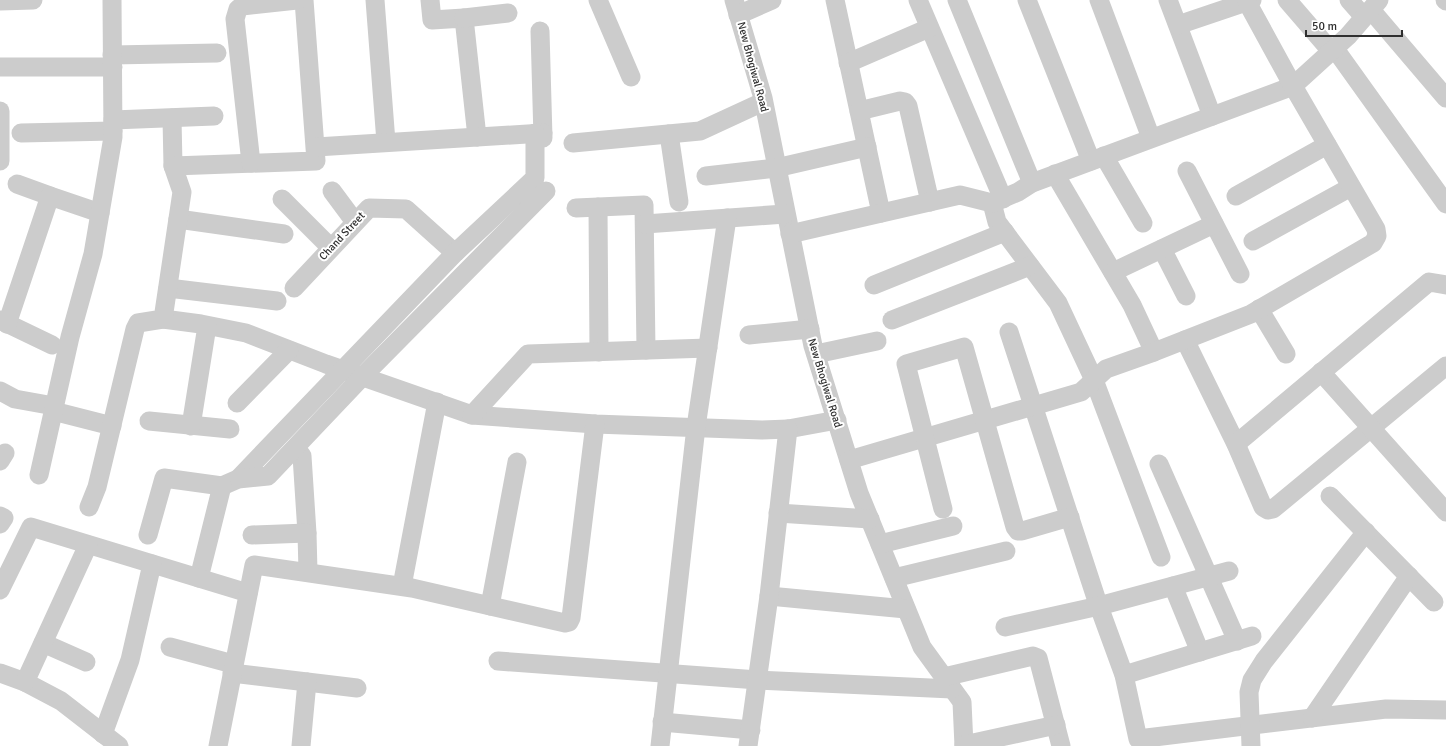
<svg xmlns="http://www.w3.org/2000/svg" width="1446" height="746" viewBox="0 0 1446 746" font-family="Signika,sans-serif">
	<rect width="100%" height="100%" fill="#fff"/>
	<g fill="none" stroke-linecap="round" stroke-linejoin="round">
		<g stroke="#ccc" stroke-width="19">
			<polyline points="375,0 386,142"/>
			<polyline points="430,0 432,20 464,18 477,137"/>
			<polyline points="598,0 631,77"/>
			<polyline points="734,0 763,98 813,346 859,493 922,647 962,702 964,746"/>
			<polyline points="835,0 881,213"/>
			<polyline points="918,0 1003,199"/>
			<polyline points="957,0 1032,183"/>
			<polyline points="1027,0 1091,161"/>
			<polyline points="1099,0 1151,138"/>
			<polyline points="1168,0 1212,116"/>
			<polyline points="1287,0 1331,51"/>
			<polyline points="1349,0 1364,17"/>
			<polyline points="1445,0 1446,1"/>
			<polyline points="0,1 33,0"/>
			<polyline points="1371,10 1446,98"/>
			<polyline points="738,15 772,0"/>
			<polyline points="464,18 508,13"/>
			<polyline points="1178,25 1252,0"/>
			<polyline points="540,31 543,138"/>
			<polyline points="1335,49 1446,204"/>
			<polyline points="112,55 217,53"/>
			<polyline points="848,63 929,28"/>
			<polyline points="0,67 113,67"/>
			<polyline points="0,111 0,161"/>
			<polyline points="859,111 900,101 905,102 908,106 930,202"/>
			<polyline points="172,118 173,166 316,161 304,0"/>
			<polyline points="113,120 214,116"/>
			<polyline points="21,133 113,131"/>
			<polyline points="669,134 679,202"/>
			<polyline points="573,143 700,131 763,102"/>
			<polyline points="316,147 543,133"/>
			<polyline points="1104,156 1143,223"/>
			<polyline points="251,163 235,19 238,9 242,6 297,0"/>
			<polyline points="1187,171 1240,274"/>
			<polyline points="1055,174 1132,305 1154,352"/>
			<polyline points="706,176 776,168 867,147"/>
			<polyline points="17,184 50,196"/>
			<polyline points="332,191 355,222"/>
			<polyline points="1236,196 1327,145"/>
			<polyline points="282,199 331,248"/>
			<polyline points="992,203 997,222 1058,303 1094,380 1161,557"/>
			<polyline points="598,207 599,352"/>
			<polyline points="576,208 644,205 646,350"/>
			<polyline points="178,219 284,234"/>
			<polyline points="645,224 785,214"/>
			<polyline points="790,234 960,195 992,203 1018,192 1032,183 1293,86 1348,36 1379,0"/>
			<polyline points="1253,241 1351,187"/>
			<polyline points="1162,249 1186,296"/>
			<polyline points="1113,272 1214,224"/>
			<polyline points="874,285 1005,232"/>
			<polyline points="168,288 277,301"/>
			<polyline points="294,288 369,208 406,209 455,253"/>
			<polyline points="1259,309 1286,354"/>
			<polyline points="163,319 201,324 246,333 326,364 472,415 595,424 762,430 788,429 837,420"/>
			<polyline points="0,320 52,345"/>
			<polyline points="892,320 1030,266"/>
			<polyline points="7,324 50,196 100,213"/>
			<polyline points="1009,332 1097,601 1124,675 1138,739 1386,709 1446,710"/>
			<polyline points="749,335 810,329"/>
			<polyline points="1185,340 1236,444 1263,507 1268,510 1273,509 1446,366"/>
			<polyline points="816,354 877,341"/>
			<polyline points="1321,372 1446,512"/>
			<polyline points="0,391 15,399 54,406"/>
			<polyline points="237,403 289,350"/>
			<polyline points="53,411 112,426"/>
			<polyline points="472,415 528,354 708,348"/>
			<polyline points="149,421 230,429"/>
			<polyline points="191,426 207,326"/>
			<polyline points="1236,444 1429,282 1446,285"/>
			<polyline points="296,448 302,456 307,533 308,572"/>
			<polyline points="849,460 1081,392 1106,369 1154,352 1251,314 1373,243 1377,236 1376,229 1293,86 1247,2"/>
			<polyline points="0,461 5,453"/>
			<polyline points="1159,464 1237,641"/>
			<polyline points="39,475 70,337 93,254 113,137 112,0"/>
			<polyline points="238,479 455,253 535,178 535,133"/>
			<polyline points="1330,496 1434,602"/>
			<polyline points="89,507 97,487 135,329 138,323 163,319 182,192 173,166"/>
			<polyline points="943,509 906,364 964,347 1015,527 1018,531 1022,531 1070,517"/>
			<polyline points="778,513 870,519"/>
			<polyline points="0,516 4,518 0,524"/>
			<polyline points="148,535 164,478 222,486 238,479 268,476 362,377 546,191"/>
			<polyline points="252,535 307,533"/>
			<polyline points="880,544 953,526"/>
			<polyline points="199,578 222,486"/>
			<polyline points="894,578 1006,551"/>
			<polyline points="402,586 437,402"/>
			<polyline points="1173,586 1200,652"/>
			<polyline points="0,590 31,527 248,593"/>
			<polyline points="769,596 906,609"/>
			<polyline points="490,606 517,462"/>
			<polyline points="1005,627 1099,606 1229,571"/>
			<polyline points="43,643 86,662"/>
			<polyline points="170,647 233,664"/>
			<polyline points="498,661 758,680 952,689"/>
			<polyline points="0,673 25,682 61,701 119,746"/>
			<polyline points="232,673 357,688"/>
			<polyline points="1124,675 1252,636"/>
			<polyline points="944,677 1033,656 1038,658 1061,746"/>
			<polyline points="25,682 88,545"/>
			<polyline points="1312,718 1409,576"/>
			<polyline points="662,722 751,730"/>
			<polyline points="103,734 130,660 152,564"/>
			<polyline points="964,745 1056,725"/>
			<polyline points="218,746 254,565 412,588 565,623 569,622 571,618 595,424"/>
			<polyline points="301,746 307,682"/>
			<polyline points="660,746 696,427 727,218"/>
			<polyline points="748,746 769,596 788,429"/>
			<polyline points="1251,746 1249,692 1252,680 1264,661 1366,532"/>
		</g>
	</g>
	<g text-anchor="middle" dominant-baseline="central" stroke-width="4" stroke-linejoin="round" paint-order="stroke">
		<g font-size="11" fill="#2f2f2f" stroke="#fff">
			<text transform="translate(753 67) rotate(75)">New Bhogiwal Road</text>
			<text transform="translate(342 236) rotate(-47)">Chand Street</text>
			<text transform="translate(825 383) rotate(73)">New Bhogiwal Road</text>
		</g>
	</g>
	<path d="M1306 30v6h96v-6" fill="none" stroke="#2f2f2f" stroke-width="2"/>
	<text x="1312" y="30" font-size="12" fill="#2f2f2f" stroke="#ffffff" stroke-width="3" paint-order="stroke">50 m</text>
</svg>
